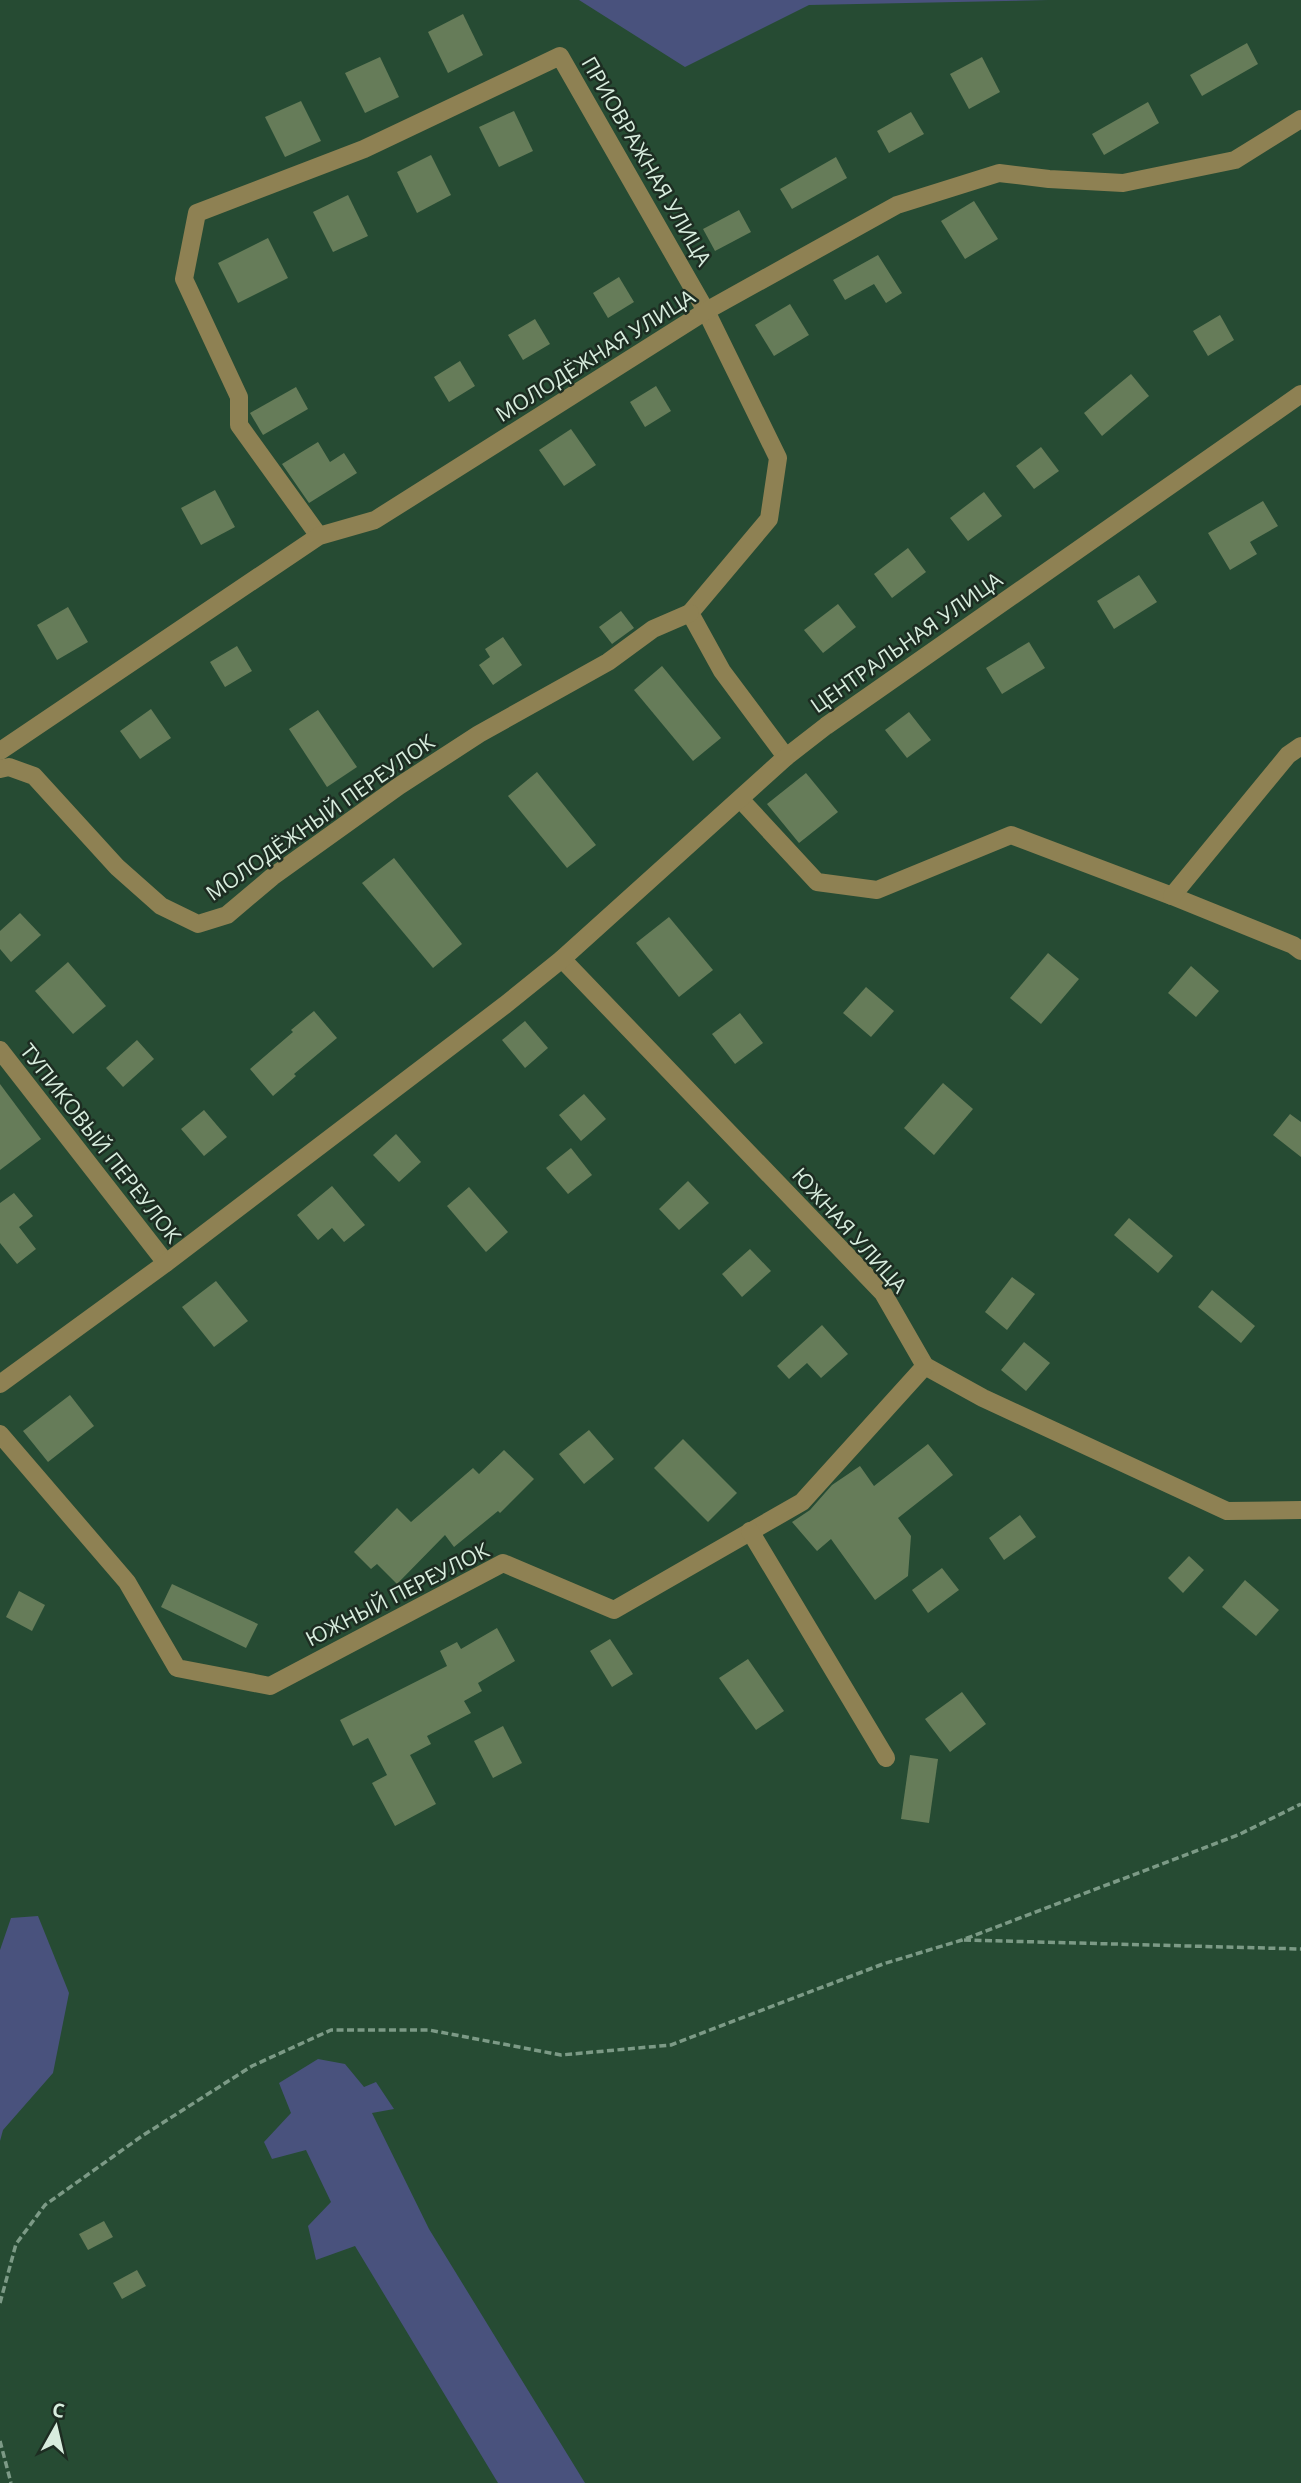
<svg xmlns="http://www.w3.org/2000/svg" width="1301" height="2483" viewBox="0 0 1301 2483" font-family="'Open Sans',sans-serif">
	<rect width="100%" height="100%" fill="#264b33"/>
	<g fill="#49527d">
		<polygon points="579,0 1048,0 809,5 685,67"/>
		<polygon points="38,1916 69,1993 53,2073 3,2130 0,2141 0,1950 11,1918"/>
		<polygon points="318,2059 345,2064 364,2087 376,2082 394,2109 372,2113 429,2229 585,2483 498,2483 355,2246 316,2260 308,2226 331,2202 306,2150 272,2159 264,2142 291,2113 279,2083"/>
	</g>
	<g fill="#667c59">
		<polygon points="463,14 483,55 448,73 428,32"/>
		<polygon points="1247,43 1258,64 1202,96 1190,75"/>
		<polygon points="380,57 399,97 365,113 345,73"/>
		<polygon points="982,57 1000,92 969,109 950,74"/>
		<polygon points="301,101 321,141 285,157 265,117"/>
		<polygon points="1148,102 1159,123 1104,155 1092,134"/>
		<polygon points="514,111 533,151 499,167 479,127"/>
		<polygon points="911,112 924,134 889,153 877,131"/>
		<polygon points="431,155 451,195 417,213 397,172"/>
		<polygon points="836,157 847,178 792,209 780,189"/>
		<polygon points="348,195 368,236 333,252 313,212"/>
		<polygon points="974,201 998,239 965,259 941,221"/>
		<polygon points="739,210 751,232 715,251 703,229"/>
		<polygon points="268,238 288,278 238,303 218,263"/>
		<polygon points="878,255 902,293 886,303 874,284 845,300 833,280"/>
		<polygon points="619,277 634,302 608,318 593,293"/>
		<polygon points="790,304 809,335 774,356 755,325"/>
		<polygon points="1220,315 1234,340 1208,356 1193,331"/>
		<polygon points="535,319 550,344 523,360 508,335"/>
		<polygon points="460,361 475,386 449,402 434,377"/>
		<polygon points="1131,374 1149,396 1102,436 1084,413"/>
		<polygon points="656,386 671,411 645,427 630,402"/>
		<polygon points="296,387 308,409 263,435 250,413"/>
		<polygon points="571,429 596,465 564,486 539,450"/>
		<polygon points="318,442 330,462 344,453 357,473 309,503 282,464"/>
		<polygon points="1041,447 1059,471 1034,489 1016,466"/>
		<polygon points="215,490 235,527 201,545 181,508"/>
		<polygon points="984,492 1002,516 968,541 950,518"/>
		<polygon points="1263,501 1278,526 1250,542 1257,554 1230,570 1208,533"/>
		<polygon points="908,548 926,572 892,598 874,574"/>
		<polygon points="1139,575 1157,602 1114,629 1097,601"/>
		<polygon points="838,604 856,627 823,653 804,630"/>
		<polygon points="68,607 88,642 57,660 37,625"/>
		<polygon points="621,611 634,628 612,644 599,627"/>
		<polygon points="503,637 522,665 493,685 479,665 490,657 485,649"/>
		<polygon points="1029,642 1045,668 1002,694 986,668"/>
		<polygon points="237,646 252,671 225,687 210,662"/>
		<polygon points="662,666 721,738 693,761 634,690"/>
		<polygon points="151,709 171,738 140,759 120,731"/>
		<polygon points="318,710 357,767 327,787 289,729"/>
		<polygon points="909,712 931,740 907,758 885,730"/>
		<polygon points="537,772 596,845 567,868 508,796"/>
		<polygon points="806,773 838,812 799,843 767,804"/>
		<polygon points="394,858 462,944 433,968 362,883"/>
		<polygon points="20,913 41,935 11,962 0,949 0,931"/>
		<polygon points="669,917 713,970 679,997 636,943"/>
		<polygon points="1048,953 1079,979 1041,1024 1010,998"/>
		<polygon points="68,962 106,1006 73,1034 35,991"/>
		<polygon points="1191,966 1219,991 1196,1017 1168,993"/>
		<polygon points="866,987 894,1011 871,1037 843,1013"/>
		<polygon points="314,1011 337,1038 294,1074 296,1076 273,1096 250,1069 293,1032 291,1030"/>
		<polygon points="740,1013 763,1043 735,1064 712,1034"/>
		<polygon points="525,1021 548,1048 525,1068 502,1040"/>
		<polygon points="137,1040 154,1059 123,1087 106,1068"/>
		<polygon points="943,1083 973,1109 934,1155 904,1128"/>
		<polygon points="0,1084 41,1139 0,1170"/>
		<polygon points="584,1094 606,1119 581,1141 559,1115"/>
		<polygon points="204,1110 227,1137 204,1156 181,1129"/>
		<polygon points="1290,1114 1301,1122 1301,1157 1273,1135"/>
		<polygon points="396,1134 421,1162 399,1182 373,1155"/>
		<polygon points="571,1148 592,1175 568,1194 546,1168"/>
		<polygon points="688,1181 709,1203 679,1230 659,1209"/>
		<polygon points="332,1186 365,1225 344,1242 332,1228 318,1240 297,1215"/>
		<polygon points="469,1187 508,1232 486,1252 447,1206"/>
		<polygon points="14,1193 33,1216 19,1227 36,1249 17,1264 0,1243 0,1203"/>
		<polygon points="1129,1218 1173,1256 1158,1273 1114,1235"/>
		<polygon points="750,1249 771,1271 742,1297 722,1274"/>
		<polygon points="1012,1277 1035,1294 1007,1330 985,1312"/>
		<polygon points="216,1281 248,1321 214,1347 182,1307"/>
		<polygon points="1212,1290 1255,1326 1241,1343 1198,1307"/>
		<polygon points="822,1325 848,1354 821,1378 807,1363 789,1379 777,1366"/>
		<polygon points="1024,1342 1050,1363 1026,1391 1001,1370"/>
		<polygon points="70,1395 94,1426 48,1462 23,1431"/>
		<polygon points="589,1430 614,1459 584,1484 559,1454"/>
		<polygon points="683,1439 737,1493 708,1522 654,1468"/>
		<polygon points="928,1444 953,1475 898,1518 911,1536 908,1576 875,1600 831,1539 817,1551 792,1522 810,1510 832,1485 860,1466 874,1486"/>
		<polygon points="504,1450 534,1479 500,1513 498,1511 454,1547 445,1535 397,1584 377,1564 371,1569 354,1552 397,1508 411,1522 473,1468 479,1474"/>
		<polygon points="1020,1515 1036,1537 1004,1560 989,1538"/>
		<polygon points="1189,1556 1204,1570 1183,1593 1168,1578"/>
		<polygon points="942,1568 959,1590 928,1613 912,1590"/>
		<polygon points="1245,1580 1279,1610 1256,1636 1222,1607"/>
		<polygon points="172,1584 258,1624 246,1648 161,1607"/>
		<polygon points="19,1591 45,1605 32,1631 6,1617"/>
		<polygon points="497,1628 515,1661 478,1683 482,1691 464,1701 471,1713 427,1736 431,1744 410,1755 436,1804 395,1826 372,1783 387,1775 368,1738 353,1746 340,1720 447,1666 440,1651 457,1642 461,1649"/>
		<polygon points="610,1639 633,1674 612,1687 590,1651"/>
		<polygon points="748,1659 784,1711 756,1730 719,1678"/>
		<polygon points="962,1692 986,1724 950,1752 925,1719"/>
		<polygon points="503,1726 522,1763 493,1778 474,1741"/>
		<polygon points="910,1755 938,1759 929,1823 901,1819"/>
		<polygon points="104,2221 113,2237 88,2250 79,2234"/>
		<polygon points="137,2270 146,2286 122,2299 113,2283"/>
	</g>
	<g fill="none" stroke-linecap="round" stroke-linejoin="round">
		<g stroke="#7c9a86" stroke-width="3.5" stroke-dasharray="7 3.5" stroke-linecap="butt">
			<polyline points="964,1940 1301,1949"/>
			<polyline points="0,2303 16,2244 45,2205 142,2136 252,2066 331,2030 429,2030 561,2055 671,2045 883,1964 962,1940 1238,1835 1301,1804"/>
			<polyline points="0,2441 11,2483"/>
		</g>
		<g stroke="#8e8153" stroke-width="18">
			<polyline points="319,536 239,425 239,397 184,279 197,213 364,149 560,56 706,311 778,458 769,519 690,613 722,671 786,757"/>
			<polyline points="0,751 319,536 375,520 706,311 897,205 999,173 1049,179 1123,183 1235,160 1301,119"/>
			<polyline points="0,769 9,767 34,776 117,867 161,906 198,924 227,915 272,877 399,786 479,734 608,662 653,629 690,613"/>
			<polyline points="741,800 817,882 877,890 1011,835 1172,896 1293,945 1301,951"/>
			<polyline points="1172,896 1288,755 1301,746"/>
			<polyline points="562,959 883,1293 925,1366 983,1398 1227,1511 1301,1510"/>
			<polyline points="0,1050 166,1263"/>
			<polyline points="0,1384 166,1263 505,1005 562,959 786,757 826,726 1301,394"/>
			<polyline points="0,1434 127,1582 177,1668 270,1686 503,1563 614,1610 802,1502 925,1366"/>
			<polyline points="750,1531 886,1758"/>
		</g>
	</g>
	<g text-anchor="middle" dominant-baseline="central" stroke-width="5" stroke-linejoin="round" paint-order="stroke">
		<g font-size="21" fill="#d8edde" stroke="#1d2d22">
			<text transform="translate(647 161) rotate(60)">ПРИОВРАЖНАЯ УЛИЦА</text>
			<text transform="translate(595 355) rotate(-32)">МОЛОДЁЖНАЯ УЛИЦА</text>
			<text transform="translate(906 642) rotate(-35)">ЦЕНТРАЛЬНАЯ УЛИЦА</text>
			<text transform="translate(320 817) rotate(-35)">МОЛОДЁЖНЫЙ ПЕРЕУЛОК</text>
			<text transform="translate(101 1143) rotate(52)">ТУПИКОВЫЙ ПЕРЕУЛОК</text>
			<text transform="translate(850 1230) rotate(48)">ЮЖНАЯ УЛИЦА</text>
			<text transform="translate(397 1594) rotate(-27)">ЮЖНЫЙ ПЕРЕУЛОК</text>
		</g>
	</g>
	<g transform="translate(56 2427) rotate(8)" stroke="#1d2d22" stroke-width="5" paint-order="stroke">
	<path d="M0-5L12 26L0 18L-12 26Z" fill="#d8edde"/>
	<text y="-10" font-size="19" font-weight="bold" text-anchor="middle" fill="#d8edde">С</text>
	</g>
</svg>
